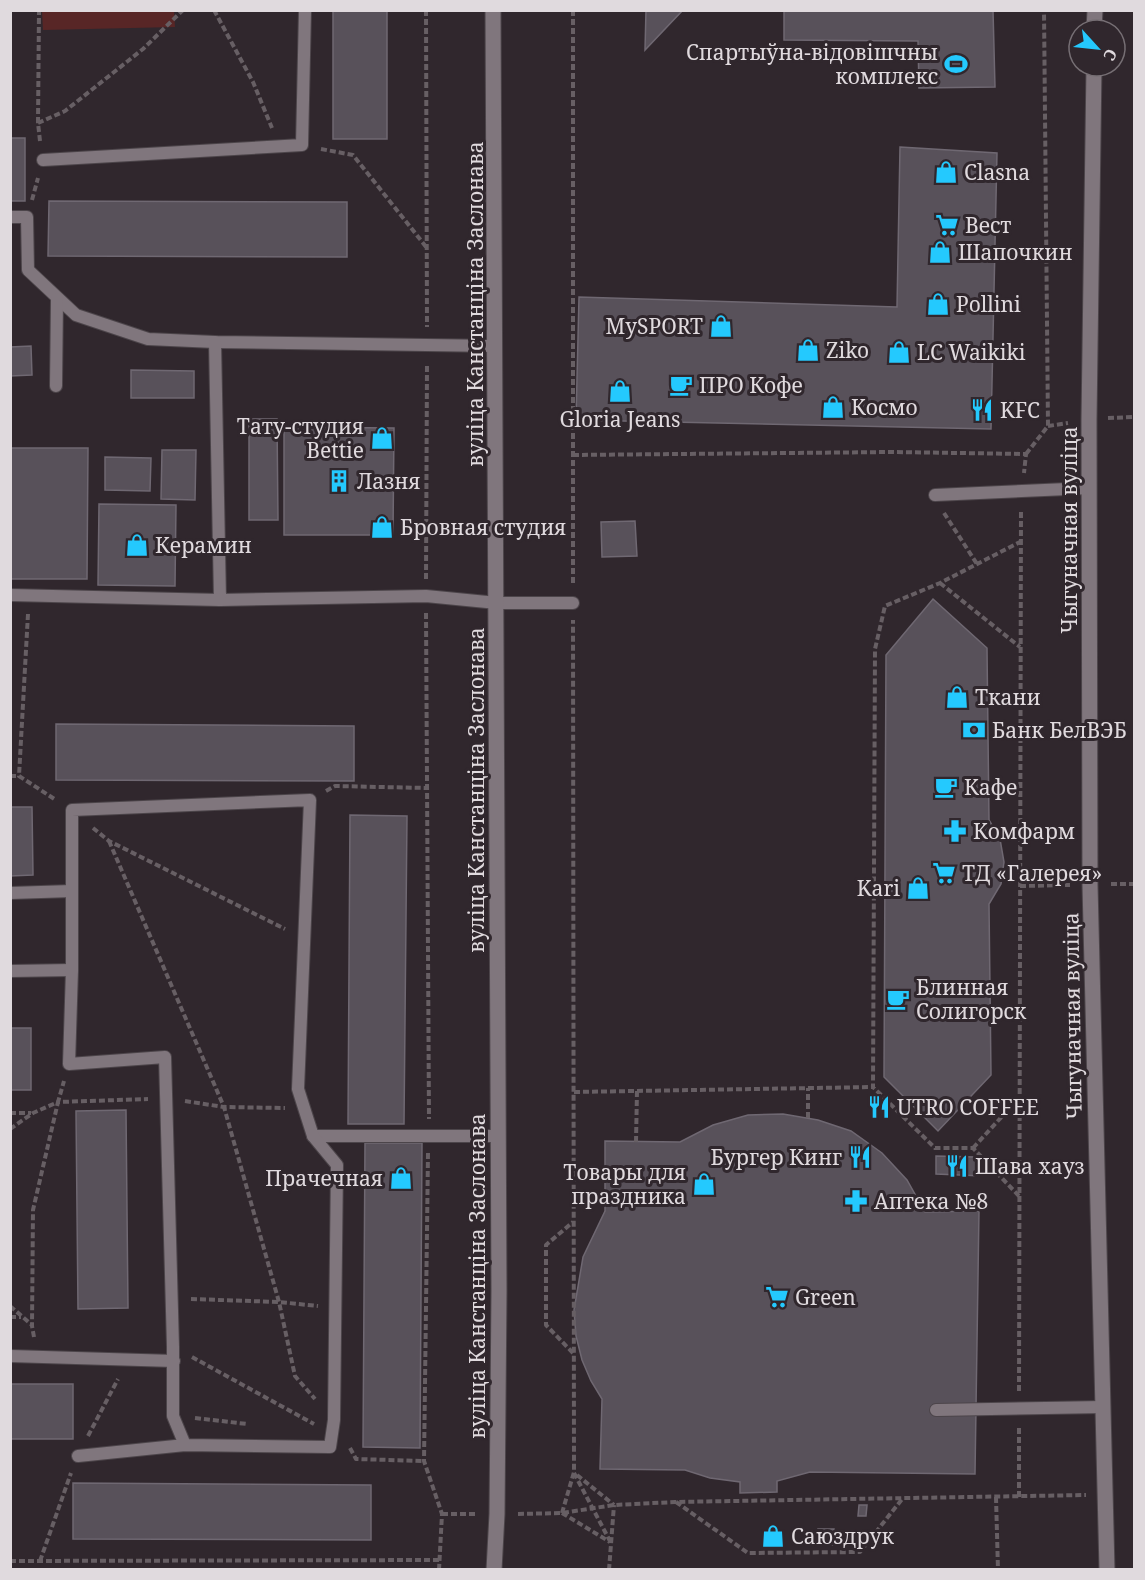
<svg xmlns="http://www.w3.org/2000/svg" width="1145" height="1580" viewBox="0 0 1145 1580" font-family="'Noto Serif',serif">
	<rect width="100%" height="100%" fill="#30272d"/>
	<polygon fill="#582626" points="42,11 174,11 175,27 43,30"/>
	<g fill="#58515a" stroke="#6f6872" stroke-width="1.5">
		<rect x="333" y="10" width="54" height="129"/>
		<polygon points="646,10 683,10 645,50"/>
		<polygon points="784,10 993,10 995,87 919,88 918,41 784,40"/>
		<rect x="10" y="138" width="15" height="63"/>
		<polygon points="900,147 997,153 991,429 576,420 579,297 897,307"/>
		<polygon points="49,201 347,202 347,257 48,256"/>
		<polygon points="31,346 32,375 10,376 10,347"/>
		<polygon points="131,370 194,371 194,398 131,398"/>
		<polygon points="249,419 277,419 278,520 249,520"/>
		<polygon points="284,427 394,428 393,535 284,535"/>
		<polygon points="10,448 88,448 87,579 10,579"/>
		<polygon points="162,450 196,450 195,500 161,499"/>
		<polygon points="105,457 151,458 150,491 105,490"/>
		<polygon points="99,504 176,505 175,586 98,585"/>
		<polygon points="635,521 637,556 602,557 601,522"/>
		<polygon points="933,599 987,648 989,820 1000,839 1004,862 1001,884 989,904 991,1075 938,1131 884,1077 886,655"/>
		<polygon points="56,724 354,726 354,781 56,780"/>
		<polygon points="10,807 32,807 33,875 10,876"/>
		<polygon points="350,815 407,816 404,1124 348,1124"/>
		<rect x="10" y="1028" width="21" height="62"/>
		<polygon points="126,1110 128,1308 78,1309 76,1111"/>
		<polygon points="783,1114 818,1120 851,1131 882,1153 907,1180 925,1212 979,1211 975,1474 810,1472 777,1481 777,1492 740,1493 740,1482 710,1478 685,1470 600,1469 602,1399 591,1381 582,1360 576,1336 574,1310 583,1257 605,1211 605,1141 680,1142 713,1125 748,1115"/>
		<polygon points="365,1143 422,1143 420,1448 363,1447"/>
		<polygon points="936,1156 975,1157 982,1176 936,1174"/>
		<rect x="10" y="1384" width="63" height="55"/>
		<polygon points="73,1483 371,1485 371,1540 73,1539"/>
		<polygon points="859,1505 867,1505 866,1516 858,1516"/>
		<rect x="818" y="1529" width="16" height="16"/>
		<polygon points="766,1531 781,1533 781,1542 765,1540"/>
	</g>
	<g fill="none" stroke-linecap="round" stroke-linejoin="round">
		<g stroke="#4c454a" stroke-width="14">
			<g id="lane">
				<polyline points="43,160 302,145 305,10"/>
				<polyline points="10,217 27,217 28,270 76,315 148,339 215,342 496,346"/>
				<polyline points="215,342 220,600 426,596 497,603 573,603"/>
				<polyline points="56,386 57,299"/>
				<polyline points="935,495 1090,488"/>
				<polyline points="10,595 220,600"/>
				<polyline points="10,893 72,891"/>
				<polyline points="10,971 72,970"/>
				<polyline points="313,1136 498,1136"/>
				<polyline points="10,1356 174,1361"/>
				<polyline points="936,1410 1103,1407"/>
				<polyline points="78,1456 185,1445 330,1447 334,1420 337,1165 313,1136 298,1089 310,800 72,810 72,970 69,1064 165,1057 173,1347 173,1416 185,1445"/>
			</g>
		</g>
		<g stroke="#4c454a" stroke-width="17">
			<g id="secondary">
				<polyline points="493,10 499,1291 497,1514 494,1570"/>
				<polyline points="1094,30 1095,10"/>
				<polyline points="1094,66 1089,420 1090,885 1107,1570"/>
			</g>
		</g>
		<g stroke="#675f64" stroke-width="4" stroke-dasharray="6 3" stroke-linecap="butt">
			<polyline points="214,10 253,82 272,128"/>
			<polyline points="426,10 427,327"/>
			<polyline points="573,10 573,586"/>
			<polyline points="38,123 39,10"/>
			<polyline points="40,141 38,123 65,111 143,49 183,10"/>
			<polyline points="321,149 353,155 427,248"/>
			<polyline points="32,200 38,178"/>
			<polyline points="1108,418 1134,417"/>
			<polyline points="1048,426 1068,423"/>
			<polyline points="1026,454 1048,426 1044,10"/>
			<polyline points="573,455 892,452 1026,454 1024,473"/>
			<polyline points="944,513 977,564"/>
			<polyline points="426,579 427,364"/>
			<polyline points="940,583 1020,647"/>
			<polyline points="426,613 429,1119"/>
			<polyline points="28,614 19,776 56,800"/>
			<polyline points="10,776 19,776"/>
			<polyline points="326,791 335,786 427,788"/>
			<polyline points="93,828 109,841 285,929"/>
			<polyline points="109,841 224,1107 279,1302 295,1376 315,1399"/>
			<polyline points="1111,884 1134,884"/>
			<polyline points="1020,886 1070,885"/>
			<polyline points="574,1092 873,1087"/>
			<polyline points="185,1101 224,1107 285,1108"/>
			<polyline points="10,1113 31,1113"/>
			<polyline points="808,1118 808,1088"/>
			<polyline points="10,1129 33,1113 58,1102 64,1081"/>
			<polyline points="636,1142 637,1091"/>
			<polyline points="973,1148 1019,1098"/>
			<polyline points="428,1153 424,1461 442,1514 439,1570"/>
			<polyline points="574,1174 605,1175"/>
			<polyline points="1019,1196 973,1148 935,1148 873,1087 875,649 885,606 940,583 1020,542"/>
			<polyline points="191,1299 279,1302 318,1306"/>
			<polyline points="10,1306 32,1325"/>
			<polyline points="10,1317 21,1317"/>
			<polyline points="34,1337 32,1326 33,1210 58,1102 148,1099"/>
			<polyline points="573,1353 546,1325 546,1245 573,1222"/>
			<polyline points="192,1357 314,1424"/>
			<polyline points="1019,1391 1021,510"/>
			<polyline points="195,1418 247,1424"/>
			<polyline points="88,1436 118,1379"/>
			<polyline points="350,1448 356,1459 424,1461"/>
			<polyline points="574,1473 611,1543"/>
			<polyline points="577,1475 614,1505"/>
			<polyline points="996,1497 998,1570"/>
			<polyline points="1019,1497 1019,1428"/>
			<polyline points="676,1502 748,1553 860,1552 903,1498"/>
			<polyline points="562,1513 574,1472 573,620"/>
			<polyline points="562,1513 610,1542"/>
			<polyline points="442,1514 477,1514"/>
			<polyline points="518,1514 562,1513 614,1505 675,1502 1086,1495"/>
			<polyline points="10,1561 440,1560"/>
			<polyline points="40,1561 71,1473"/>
			<polyline points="609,1570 614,1505"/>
		</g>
		<use href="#lane" stroke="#80767d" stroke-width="12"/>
		<use href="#secondary" stroke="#80767d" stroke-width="15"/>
	</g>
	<defs>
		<g id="stadium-bare" transform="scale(1.8)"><path d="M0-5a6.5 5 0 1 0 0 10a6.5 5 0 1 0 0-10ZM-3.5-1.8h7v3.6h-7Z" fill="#24c9fe" stroke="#30272d" stroke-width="2.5" paint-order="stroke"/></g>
		<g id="shop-bare" transform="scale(1.8)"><path d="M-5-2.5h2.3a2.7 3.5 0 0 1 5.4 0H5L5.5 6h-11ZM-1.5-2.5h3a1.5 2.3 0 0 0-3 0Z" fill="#24c9fe" stroke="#30272d" stroke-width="2.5" paint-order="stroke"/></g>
		<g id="supermarket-bare" transform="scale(1.8)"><path d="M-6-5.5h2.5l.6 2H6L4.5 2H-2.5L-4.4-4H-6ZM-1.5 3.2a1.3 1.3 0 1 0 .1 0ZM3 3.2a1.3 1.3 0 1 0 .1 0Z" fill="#24c9fe" stroke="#30272d" stroke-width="2.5" paint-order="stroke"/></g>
		<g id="cafe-bare" transform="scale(1.8)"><path d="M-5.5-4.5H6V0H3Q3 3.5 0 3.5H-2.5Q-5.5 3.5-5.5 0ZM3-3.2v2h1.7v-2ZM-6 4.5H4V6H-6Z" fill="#24c9fe" stroke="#30272d" stroke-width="2.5" paint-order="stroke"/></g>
		<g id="restaurant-bare" transform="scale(1.8)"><path d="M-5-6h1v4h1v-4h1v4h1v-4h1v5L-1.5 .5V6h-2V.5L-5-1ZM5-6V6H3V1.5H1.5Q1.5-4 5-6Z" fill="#24c9fe" stroke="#30272d" stroke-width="2.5" paint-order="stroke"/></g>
		<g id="building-bare" transform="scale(1.8)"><path d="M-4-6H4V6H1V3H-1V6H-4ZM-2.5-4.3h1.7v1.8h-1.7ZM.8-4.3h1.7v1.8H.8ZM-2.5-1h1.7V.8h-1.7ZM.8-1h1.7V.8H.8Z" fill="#24c9fe" stroke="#30272d" stroke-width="2.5" paint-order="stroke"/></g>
		<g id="bank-bare" transform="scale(1.8)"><path d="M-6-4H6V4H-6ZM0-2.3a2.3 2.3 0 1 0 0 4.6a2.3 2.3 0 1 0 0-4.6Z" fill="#24c9fe" stroke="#30272d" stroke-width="2.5" paint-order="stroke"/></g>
		<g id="pharmacy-bare" transform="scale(1.8)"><path d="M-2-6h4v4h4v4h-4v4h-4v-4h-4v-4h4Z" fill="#24c9fe" stroke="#30272d" stroke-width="2.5" paint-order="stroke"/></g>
	</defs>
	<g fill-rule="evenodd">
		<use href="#stadium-bare" x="956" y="64"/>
		<use href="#shop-bare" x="946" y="172"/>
		<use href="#supermarket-bare" x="947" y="225"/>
		<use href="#shop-bare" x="940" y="252"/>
		<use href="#shop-bare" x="938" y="304"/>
		<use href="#shop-bare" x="721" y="326"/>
		<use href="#shop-bare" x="808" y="350"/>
		<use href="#shop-bare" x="899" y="352"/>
		<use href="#cafe-bare" x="681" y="385"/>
		<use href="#shop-bare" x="620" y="391"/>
		<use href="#shop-bare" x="833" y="407"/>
		<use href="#restaurant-bare" x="982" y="410"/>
		<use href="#shop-bare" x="382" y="438"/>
		<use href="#building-bare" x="339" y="481"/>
		<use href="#shop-bare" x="382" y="527"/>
		<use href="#shop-bare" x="137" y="545"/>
		<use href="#shop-bare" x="957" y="697"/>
		<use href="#bank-bare" x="974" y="730"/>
		<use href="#cafe-bare" x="946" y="787"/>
		<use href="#pharmacy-bare" x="955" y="831"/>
		<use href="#supermarket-bare" x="944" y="873"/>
		<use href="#shop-bare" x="918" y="888"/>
		<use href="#cafe-bare" x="898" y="999"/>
		<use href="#restaurant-bare" x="879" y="1107"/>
		<use href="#restaurant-bare" x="860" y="1157"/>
		<use href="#restaurant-bare" x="957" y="1166"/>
		<use href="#shop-bare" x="401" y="1178"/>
		<use href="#shop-bare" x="704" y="1184"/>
		<use href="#pharmacy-bare" x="856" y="1201"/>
		<use href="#supermarket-bare" x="777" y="1297"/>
		<use href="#shop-bare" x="773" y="1536"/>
	</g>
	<g text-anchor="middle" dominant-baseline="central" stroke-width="6" stroke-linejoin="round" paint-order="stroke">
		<g font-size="21" fill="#e0dade" stroke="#30272d" text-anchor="start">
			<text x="938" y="52" text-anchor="end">Спартыўна-відовішчны<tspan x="938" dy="24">комплекс</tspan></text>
			<text x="964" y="172">Clasna</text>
			<text x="965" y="225">Вест</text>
			<text x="958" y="252">Шапочкин</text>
			<text x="956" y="304">Pollini</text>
			<text x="703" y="326" text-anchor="end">MySPORT</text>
			<text x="826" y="350">Ziko</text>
			<text x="917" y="352">LC Waikiki</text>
			<text x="699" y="385">ПРО Кофе</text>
			<text x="851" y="407">Космо</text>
			<text x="1000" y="410">KFC</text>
			<text x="620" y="419" text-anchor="middle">Gloria Jeans</text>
			<text x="364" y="426" text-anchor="end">Тату-студия<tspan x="364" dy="24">Bettie</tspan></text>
			<text x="357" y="481">Лазня</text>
			<text x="400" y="527">Бровная студия</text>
			<text x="155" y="545">Керамин</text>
			<text x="975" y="697">Ткани</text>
			<text x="992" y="730">Банк БелВЭБ</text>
			<text x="964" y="787">Кафе</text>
			<text x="973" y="831">Комфарм</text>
			<text x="962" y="873">ТД «Галерея»</text>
			<text x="900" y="888" text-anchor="end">Kari</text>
			<text x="916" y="987">Блинная<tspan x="916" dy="24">Солигорск</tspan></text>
			<text x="897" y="1107">UTRO COFFEE</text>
			<text x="842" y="1157" text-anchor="end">Бургер Кинг</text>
			<text x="975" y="1166">Шава хауз</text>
			<text x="686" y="1172" text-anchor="end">Товары для<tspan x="686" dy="24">праздника</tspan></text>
			<text x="383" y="1178" text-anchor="end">Прачечная</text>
			<text x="874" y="1201">Аптека №8</text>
			<text x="795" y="1297">Green</text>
			<text x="791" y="1536">Саюздрук</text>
		</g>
		<g font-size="21" fill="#e0dade" stroke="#30272d">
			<text transform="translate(475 304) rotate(-90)">вуліца Канстанціна Заслонава</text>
			<text transform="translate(1069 530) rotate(-90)">Чыгуначная вуліца</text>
			<text transform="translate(476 790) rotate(-90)">вуліца Канстанціна Заслонава</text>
			<text transform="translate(1072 1016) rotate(-91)">Чыгуначная вуліца</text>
			<text transform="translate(477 1276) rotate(-90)">вуліца Канстанціна Заслонава</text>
		</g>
	</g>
	<rect width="1145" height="1580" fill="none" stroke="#e0dade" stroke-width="24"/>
	<g transform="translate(1097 48) rotate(117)"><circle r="28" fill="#30272d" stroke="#766f74" stroke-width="1.5"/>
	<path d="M0-4.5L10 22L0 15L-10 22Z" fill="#24c9fe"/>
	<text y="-9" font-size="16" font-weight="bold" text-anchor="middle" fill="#e0dade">С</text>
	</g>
</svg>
